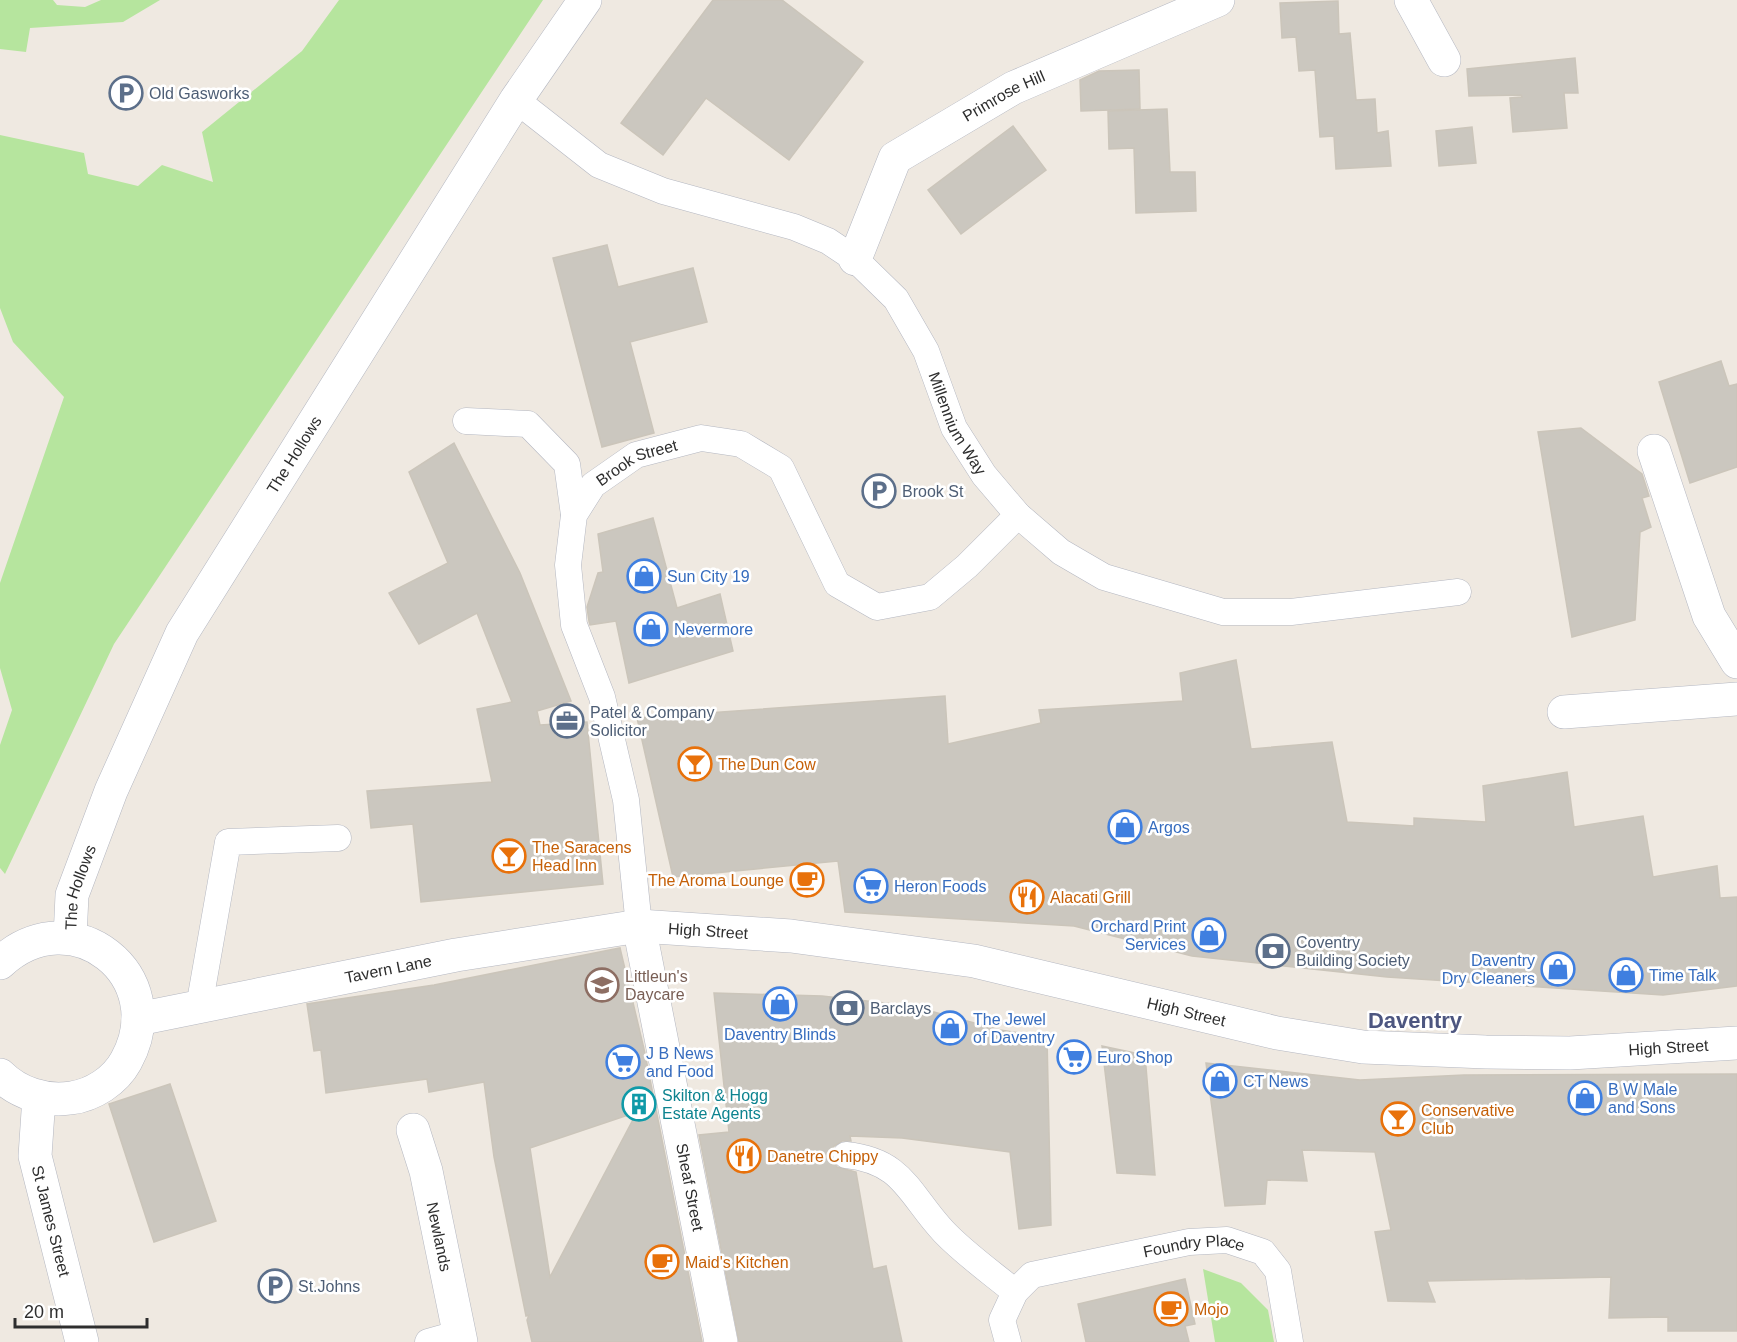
<svg xmlns="http://www.w3.org/2000/svg" width="1737" height="1342" viewBox="0 0 1737 1342" font-family="Helvetica,sans-serif">
	<rect width="100%" height="100%" fill="#efe9e1"/>
	<g fill="#b6e59e">
		<polygon points="0,0 53,0 57,5 85,7 101,0 160,0 123,22 30,28 26,52 0,49"/>
		<polygon points="339,0 543,0 114,644 5,874 0,868 0,745 12,710 0,668 0,583 64,397 13,342 0,308 0,135 84,153 88,174 138,186 162,165 213,182 202,132 302,51"/>
		<polygon points="1203,1269 1241,1283 1268,1310 1274,1342 1215,1342"/>
	</g>
	<g fill="#cbc7bf" stroke="#cbc5ba" stroke-width="1.5" fill-rule="evenodd">
		<polygon points="713,0 782,0 863,62 789,160 706,98 663,155 621,123"/>
		<polygon points="1338,1 1339,34 1350,33 1356,100 1375,99 1377,133 1388,131 1391,166 1336,169 1334,136 1320,137 1315,70 1299,71 1296,37 1282,38 1280,3"/>
		<polygon points="1575,58 1578,93 1564,93 1567,128 1513,132 1510,98 1522,97 1521,95 1469,96 1467,69"/>
		<polygon points="1139,70 1140,109 1081,111 1080,80 1099,71"/>
		<polygon points="1167,109 1170,172 1195,172 1196,211 1136,213 1134,148 1109,149 1108,111"/>
		<polygon points="1013,126 1046,170 961,234 928,190"/>
		<polygon points="1472,127 1476,163 1439,166 1436,131"/>
		<polygon points="607,245 618,287 693,268 707,322 630,342 654,433 602,447 553,258"/>
		<polygon points="1721,361 1729,386 1737,384 1737,467 1690,483 1659,382"/>
		<polygon points="1581,428 1642,474 1649,496 1642,498 1651,527 1640,532 1635,620 1572,637 1538,432"/>
		<polygon points="454,443 520,573 571,701 537,711 540,725 587,722 603,884 421,902 413,824 371,828 367,791 492,782 477,709 512,702 477,613 419,644 389,593 448,563 409,472"/>
		<polygon points="653,518 677,608 720,594 733,651 629,683 616,621 590,625 589,621 587,607 598,573 603,572 598,534"/>
		<polygon points="1236,660 1251,749 1332,742 1347,822 1414,826 1414,818 1486,822 1483,786 1567,772 1574,827 1643,816 1653,877 1717,866 1720,898 1737,897 1737,986 1663,995 1387,977 1192,956 1074,926 845,912 838,861 673,877 637,718 945,696 948,744 1041,723 1039,710 1183,701 1180,673"/>
		<path d="M620 948 644 1049 702 1342H532L527 1320 529 1315 526 1316 494 1157 484 1082 429 1092 427 1079 326 1093 321 1050 314 1051 307 1004 434 985ZM637 1112 550 1277 530 1148Z"/>
		<polygon points="714,993 822,996 912,1006 1000,1030 1047,1037 1051,1225 1019,1229 1010,1152 902,1138 850,1136 851,1141 842,1141 834,1146 831,1153 832,1160 837,1167 856,1172 873,1269 886,1266 902,1342 739,1342 699,1135 729,1132"/>
		<polygon points="1102,1046 1145,1055 1155,1175 1117,1173"/>
		<polygon points="1206,1063 1360,1080 1464,1075 1737,1074 1737,1331 1668,1331 1668,1317 1609,1318 1611,1277 1427,1281 1435,1302 1388,1301 1375,1232 1391,1230 1375,1152 1302,1150 1307,1181 1267,1180 1265,1204 1225,1206"/>
		<polygon points="170,1084 216,1221 154,1242 109,1104"/>
		<polygon points="1185,1279 1195,1324 1185,1326 1189,1342 1086,1342 1078,1304"/>
	</g>
	<g fill="none" stroke-linecap="round" stroke-linejoin="round">
		<g stroke="#b4b7c1" stroke-width="27">
			<g id="service">
				<path id="s1" d="M516 100 599 165 663 191 794 227 828 241 855 259 896 299 926 351 954 428 984 475 1018 515 1061 552 1104 577 1223 612H1291L1458 592"/>
				<polyline points="466,421 528,424 567,464 574,515"/>
				<path id="s2" d="M639 926 626 800 602 697 574 625 568 565 574 515 593 485 636 455 701 438 741 444 781 468 837 584 877 607 930 597 967 566 1018 515"/>
				<polyline points="199,1007 228,842 338,838"/>
				<path d="M846 1155C904 1161 909 1195 944 1232 965 1254 992 1273 1015 1292"/>
				<polyline points="428,1342 460,1333"/>
				<path id="s3" d="M1008 1342 1002 1320 1015 1292 1032 1275 1189 1242 1227 1240 1263 1252 1278 1271 1290 1342"/>
			</g>
		</g>
		<g stroke="#b4b7c1" stroke-width="34">
			<g id="pedestrian">
				<polyline points="1654,451 1709,616 1737,662"/>
				<polyline points="1564,712 1737,699"/>
				<path id="s4" d="M639 926 721 1342"/>
			</g>
		</g>
		<g stroke="#b4b7c1" stroke-width="34">
			<g id="minor">
				<polyline points="1411,0 1444,60"/>
				<path id="s5" d="M855 259 895 158 1013 88 1218 0"/>
				<path id="s6" d="M138 1019 456 955 639 926 791 936 974 961 1277 1033 1363 1047 1486 1052 1570 1053 1737 1043"/>
				<path id="s7" d="M413 1130 426 1171 461 1342"/>
			</g>
		</g>
		<g stroke="#b4b7c1" stroke-width="34">
			<g id="secondary">
				<path id="s8" d="M70 938 72 895 111 791 182 633 516 100 585 0"/>
				<path d="M0 963C72 896 173 976 126 1061 115 1081 93 1095 71 1098 45 1102 18 1093 0 1075"/>
				<path id="s9" d="M39 1097 35 1156 82 1342"/>
			</g>
		</g>
		<use href="#service" stroke="#fff" stroke-width="26"/>
		<use href="#pedestrian" stroke="#fff" stroke-width="33"/>
		<use href="#minor" stroke="#fff" stroke-width="33"/>
		<use href="#secondary" stroke="#fff" stroke-width="33"/>
	</g>
	<defs>
		<g id="parking-ring" transform="scale(1.725)"><circle r="9.5" fill="#fff" stroke="#5c6f8a" stroke-width="1.5"/><path d="M-3.5-5.5H1a3.5 3.5 0 0 1 0 7H-1V5.5H-3.5ZM-1-3.4V-.6H.8a1.4 1.4 0 0 0 0-2.8Z" fill="#5c6f8a"/></g>
		<g id="shop-ring" transform="scale(1.725)"><circle r="9.5" fill="#fff" stroke="#3f7fe0" stroke-width="1.5"/><path d="M-5-2.5h2.3a2.7 3.5 0 0 1 5.4 0H5L5.5 6h-11ZM-1.5-2.5h3a1.5 2.3 0 0 0-3 0Z" fill="#3f7fe0"/></g>
		<g id="office-ring" transform="scale(1.725)"><circle r="9.5" fill="#fff" stroke="#5c6f8a" stroke-width="1.5"/><path d="M-6-3h4V-5.5h4V-3h4V5H-6ZM-1-4.5V-3h2v-1.5ZM-6 0V1H6V0Z" fill="#5c6f8a"/></g>
		<g id="bar-ring" transform="scale(1.725)"><circle r="9.5" fill="#fff" stroke="#e8710a" stroke-width="1.5"/><path d="M-6-5H6L.8 .8V4.5H3.5V6h-7V4.5H-.8V.8Z" fill="#e8710a"/></g>
		<g id="cafe-ring" transform="scale(1.725)"><circle r="9.5" fill="#fff" stroke="#e8710a" stroke-width="1.5"/><path d="M-5.5-4.5H6V0H3Q3 3.5 0 3.5H-2.5Q-5.5 3.5-5.5 0ZM3-3.2v2h1.7v-2ZM-6 4.5H4V6H-6Z" fill="#e8710a"/></g>
		<g id="supermarket-ring" transform="scale(1.725)"><circle r="9.5" fill="#fff" stroke="#3f7fe0" stroke-width="1.5"/><path d="M-6-5.5h2.5l.6 2H6L4.5 2H-2.5L-4.4-4H-6ZM-1.5 3.2a1.3 1.3 0 1 0 .1 0ZM3 3.2a1.3 1.3 0 1 0 .1 0Z" fill="#3f7fe0"/></g>
		<g id="restaurant-ring" transform="scale(1.725)"><circle r="9.5" fill="#fff" stroke="#e8710a" stroke-width="1.5"/><path d="M-5-6h1v4h1v-4h1v4h1v-4h1v5L-1.5 .5V6h-2V.5L-5-1ZM5-6V6H3V1.5H1.5Q1.5-4 5-6Z" fill="#e8710a"/></g>
		<g id="bank-ring" transform="scale(1.725)"><circle r="9.5" fill="#fff" stroke="#5c6f8a" stroke-width="1.5"/><path d="M-6-4H6V4H-6ZM0-2.3a2.3 2.3 0 1 0 0 4.6a2.3 2.3 0 1 0 0-4.6Z" fill="#5c6f8a"/></g>
		<g id="school-ring" transform="scale(1.725)"><circle r="9.5" fill="#fff" stroke="#8d6e63" stroke-width="1.5"/><path d="M0-5L7-2L0 1L-7-2ZM-4 1L0 2.5L4 1V4Q0 6-4 4Z" fill="#8d6e63"/></g>
		<g id="building-ring" transform="scale(1.725)"><circle r="9.5" fill="#fff" stroke="#0f9aa8" stroke-width="1.5"/><path d="M-4-6H4V6H1V3H-1V6H-4ZM-2.5-4.3h1.7v1.8h-1.7ZM.8-4.3h1.7v1.8H.8ZM-2.5-1h1.7V.8h-1.7ZM.8-1h1.7V.8H.8Z" fill="#0f9aa8"/></g>
	</defs>
	<g fill-rule="evenodd">
		<use href="#parking-ring" x="126" y="93"/>
		<use href="#parking-ring" x="879" y="491"/>
		<use href="#shop-ring" x="644" y="576"/>
		<use href="#shop-ring" x="651" y="629"/>
		<use href="#office-ring" x="567" y="721"/>
		<use href="#bar-ring" x="695" y="764"/>
		<use href="#shop-ring" x="1125" y="827"/>
		<use href="#bar-ring" x="509" y="856"/>
		<use href="#cafe-ring" x="807" y="880"/>
		<use href="#supermarket-ring" x="871" y="886"/>
		<use href="#restaurant-ring" x="1027" y="897"/>
		<use href="#shop-ring" x="1209" y="935"/>
		<use href="#bank-ring" x="1273" y="951"/>
		<use href="#shop-ring" x="1558" y="969"/>
		<use href="#shop-ring" x="1626" y="975"/>
		<use href="#school-ring" x="602" y="985"/>
		<use href="#shop-ring" x="780" y="1004"/>
		<use href="#bank-ring" x="847" y="1008"/>
		<use href="#shop-ring" x="950" y="1028"/>
		<use href="#supermarket-ring" x="1074" y="1057"/>
		<use href="#supermarket-ring" x="623" y="1062"/>
		<use href="#shop-ring" x="1220" y="1081"/>
		<use href="#shop-ring" x="1585" y="1098"/>
		<use href="#building-ring" x="639" y="1104"/>
		<use href="#bar-ring" x="1398" y="1119"/>
		<use href="#restaurant-ring" x="744" y="1156"/>
		<use href="#cafe-ring" x="662" y="1262"/>
		<use href="#parking-ring" x="275" y="1286"/>
		<use href="#cafe-ring" x="1171" y="1309"/>
	</g>
	<g text-anchor="middle" dominant-baseline="central" stroke-width="5" stroke-linejoin="round" paint-order="stroke">
		<g font-size="16" fill="#4e5e75" stroke="#fff" text-anchor="start">
			<text x="149" y="93">Old Gasworks</text>
			<text x="902" y="491">Brook St</text>
			<text x="590" y="712">Patel &amp; Company<tspan x="590" dy="18">Solicitor</tspan></text>
			<text x="1296" y="942">Coventry<tspan x="1296" dy="18">Building Society</tspan></text>
			<text x="870" y="1008">Barclays</text>
			<text x="298" y="1286">St.Johns</text>
		</g>
		<g font-size="16" fill="#2e2e2e" stroke="#fff">
			<text stroke="none"><textPath href="#s5" startOffset="234">Primrose Hill</textPath></text>
			<text stroke="none"><textPath href="#s1" startOffset="576">Millennium Way</textPath></text>
			<text stroke="none"><textPath href="#s8" startOffset="538">The Hollows</textPath></text>
			<text stroke="none"><textPath href="#s2" startOffset="506">Brook Street</textPath></text>
			<text stroke="none"><textPath href="#s8" startOffset="52">The Hollows</textPath></text>
			<text stroke="none"><textPath href="#s6" startOffset="579">High Street</textPath></text>
			<text stroke="none"><textPath href="#s6" startOffset="255">Tavern Lane</textPath></text>
			<text stroke="none"><textPath href="#s6" startOffset="1065">High Street</textPath></text>
			<text stroke="none"><textPath href="#s6" startOffset="1551">High Street</textPath></text>
			<text stroke="none"><textPath href="#s4" startOffset="266">Sheaf Street</textPath></text>
			<text stroke="none"><textPath href="#s9" startOffset="126">St James Street</textPath></text>
			<text stroke="none"><textPath href="#s7" startOffset="110">Newlands</textPath></text>
			<text stroke="none"><textPath href="#s3" startOffset="243">Foundry Place</textPath></text>
		</g>
		<g font-size="16" fill="#366cbe" stroke="#fff" text-anchor="start">
			<text x="667" y="576">Sun City 19</text>
			<text x="674" y="629">Nevermore</text>
			<text x="1148" y="827">Argos</text>
			<text x="894" y="886">Heron Foods</text>
			<text x="1186" y="926" text-anchor="end">Orchard Print<tspan x="1186" dy="18">Services</tspan></text>
			<text x="1535" y="960" text-anchor="end">Daventry<tspan x="1535" dy="18">Dry Cleaners</tspan></text>
			<text x="1649" y="975">Time Talk</text>
			<text x="973" y="1019">The Jewel<tspan x="973" dy="18">of Daventry</tspan></text>
			<text x="780" y="1034" text-anchor="middle">Daventry Blinds</text>
			<text x="646" y="1053">J B News<tspan x="646" dy="18">and Food</tspan></text>
			<text x="1097" y="1057">Euro Shop</text>
			<text x="1243" y="1081">CT News</text>
			<text x="1608" y="1089">B W Male<tspan x="1608" dy="18">and Sons</tspan></text>
		</g>
		<g font-size="16" fill="#c56008" stroke="#fff" text-anchor="start">
			<text x="718" y="764">The Dun Cow</text>
			<text x="532" y="847">The Saracens<tspan x="532" dy="18">Head Inn</tspan></text>
			<text x="784" y="880" text-anchor="end">The Aroma Lounge</text>
			<text x="1050" y="897">Alacati Grill</text>
			<text x="1421" y="1110">Conservative<tspan x="1421" dy="18">Club</tspan></text>
			<text x="767" y="1156">Danetre Chippy</text>
			<text x="685" y="1262">Maid's Kitchen</text>
			<text x="1194" y="1309">Mojo</text>
		</g>
		<g font-size="16" fill="#785e54" stroke="#fff" text-anchor="start">
			<text x="625" y="976">Littleun's<tspan x="625" dy="18">Daycare</tspan></text>
		</g>
		<g font-size="16" fill="#0d838f" stroke="#fff" text-anchor="start">
			<text x="662" y="1095">Skilton &amp; Hogg<tspan x="662" dy="18">Estate Agents</tspan></text>
		</g>
		<g font-size="22" font-weight="bold" fill="#4d5680" stroke="#fff">
			<text x="1415" y="1020">Daventry</text>
		</g>
	</g>
	<path d="M15 1318v9h132v-9" fill="none" stroke="#2e2e2e" stroke-width="3"/>
	<text x="24" y="1318" font-size="18" fill="#2e2e2e" stroke="#ffffff" stroke-width="4.5" paint-order="stroke">20 m</text>
</svg>
